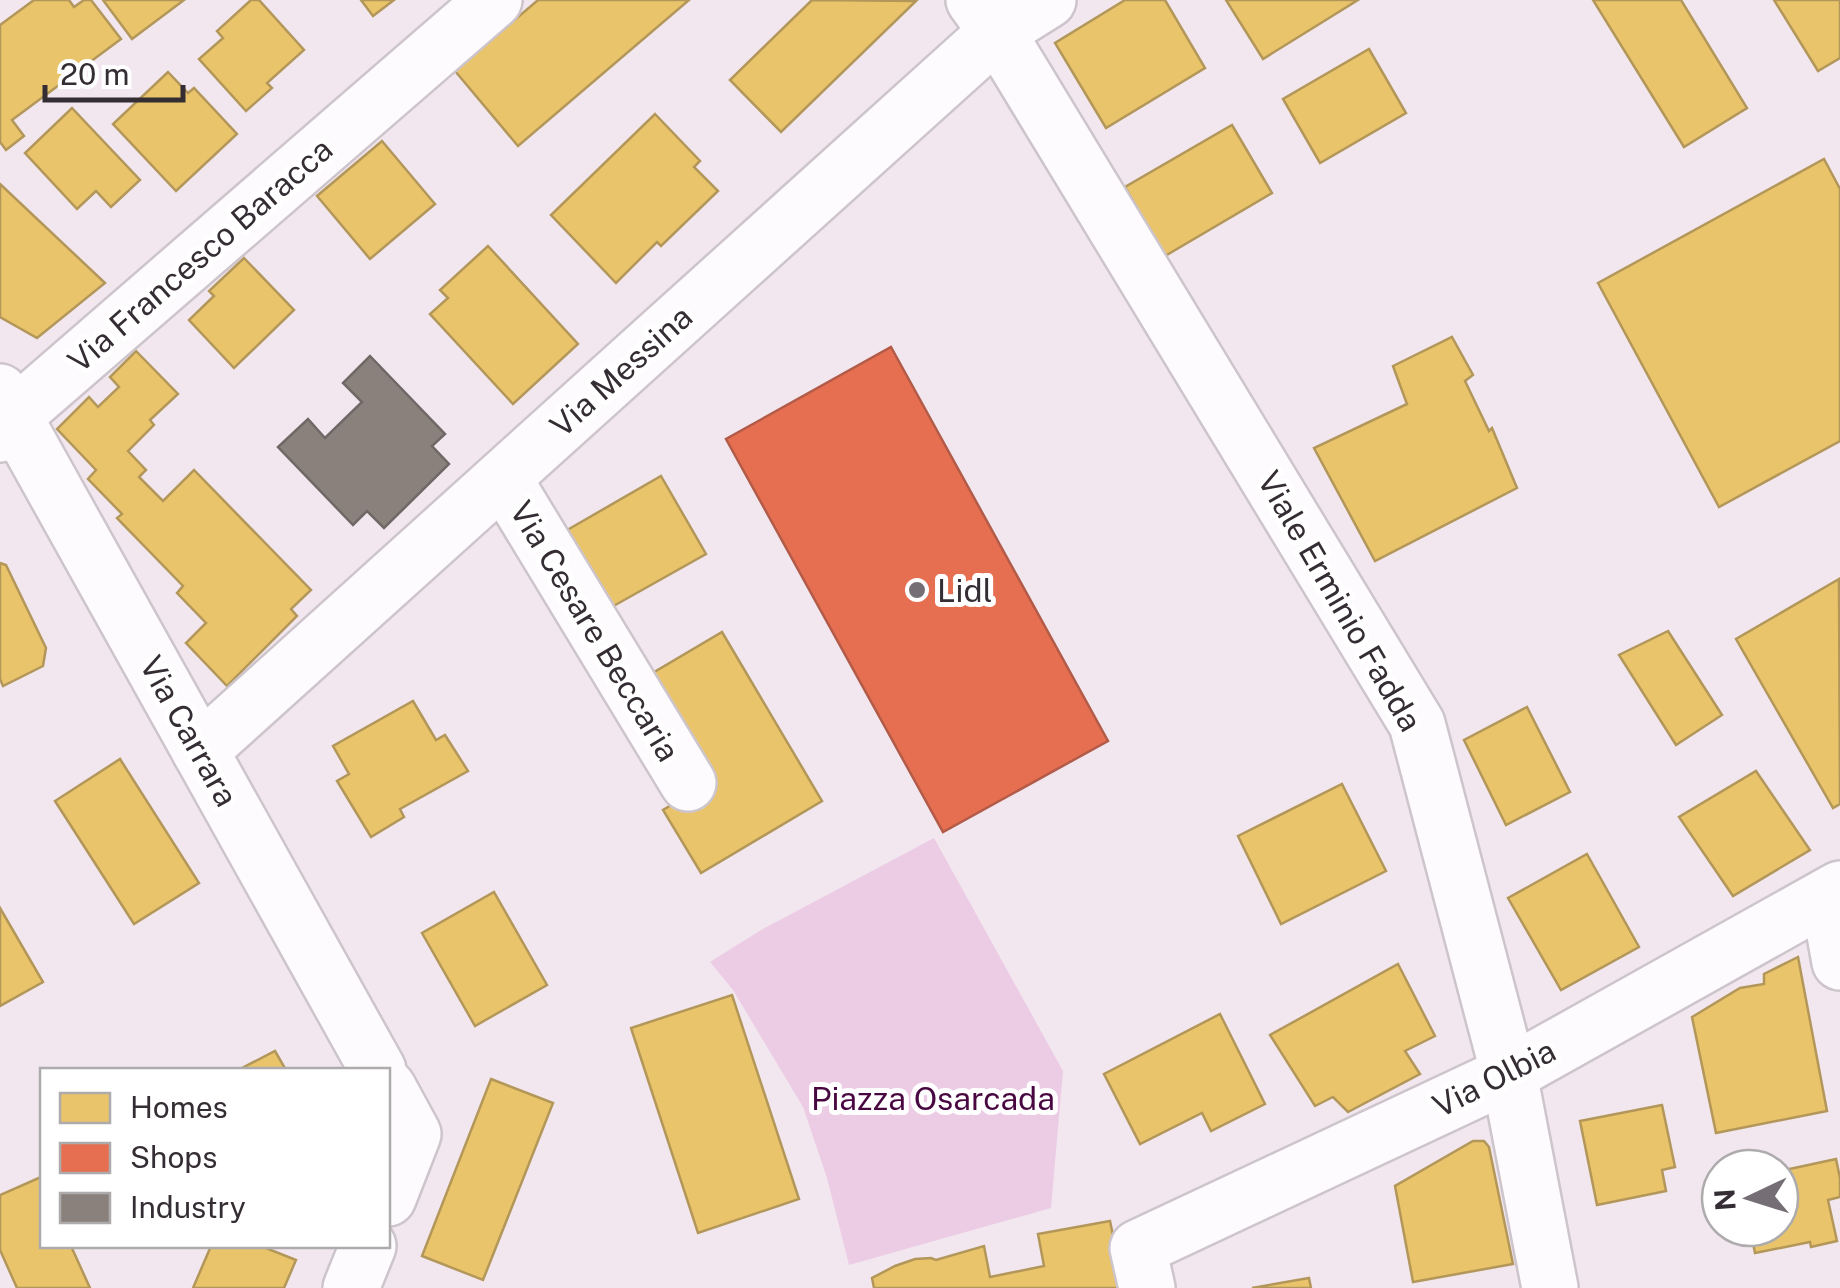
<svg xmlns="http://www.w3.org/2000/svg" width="1840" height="1288" viewBox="0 0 1840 1288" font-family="'Public Sans',sans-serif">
	<rect width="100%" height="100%" fill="#f2e7ef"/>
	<polygon fill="#eccce5" points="934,838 1063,1071 1051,1208 849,1265 827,1178 803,1107 733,990 710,962 761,930"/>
	<g fill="#e9c46a" stroke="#b3975a" stroke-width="2.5">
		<polygon points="34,0 69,0 74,7 84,0 91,0 121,39 12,120 24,136 6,150 0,142 0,25"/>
		<polygon points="103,0 184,0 132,39"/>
		<polygon points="251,0 259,0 304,50 267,83 272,88 246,111 199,59 223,38 217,31"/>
		<polygon points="361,0 394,0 373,16"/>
		<polygon points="538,0 689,0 518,146 455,71"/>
		<polygon points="812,0 916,1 781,132 730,80"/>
		<polygon points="1125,0 1165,0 1205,68 1106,128 1055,43"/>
		<polygon points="1226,0 1358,0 1263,59"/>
		<polygon points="1593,0 1681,0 1747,108 1684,147"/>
		<polygon points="1774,0 1840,0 1840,58 1818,71"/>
		<polygon points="1369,49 1406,113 1320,163 1283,99"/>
		<polygon points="168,72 188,93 194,88 237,134 176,191 113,124"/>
		<polygon points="72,108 140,180 111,207 96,191 77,209 25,153"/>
		<polygon points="655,114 700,161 694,167 718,191 661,246 657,242 616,283 551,215"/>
		<polygon points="1232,125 1272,193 1165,256 1125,187"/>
		<polygon points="382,141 435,204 370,259 317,196"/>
		<polygon points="1824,159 1840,189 1840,441 1719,507 1598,283"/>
		<polygon points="0,184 105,283 37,338 0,317"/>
		<polygon points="488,246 578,344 513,404 430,314 448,298 440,290"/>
		<polygon points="244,258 294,310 234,368 189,320 214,296 209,291"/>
		<polygon points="1452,337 1473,375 1465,381 1489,431 1492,428 1517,488 1375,561 1314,448 1407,404 1393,366"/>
		<polygon points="136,351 178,394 150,420 154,425 128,451 146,470 139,477 163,501 194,470 311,590 291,609 297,616 227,686 186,643 206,623 177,593 183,586 117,518 122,514 88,479 96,470 57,429 89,397 98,407 119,387 110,377"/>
		<polygon points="661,476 706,554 610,608 555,537"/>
		<polygon points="0,563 6,565 46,648 43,666 3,686 0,679"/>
		<polygon points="1839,579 1840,804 1833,808 1736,639"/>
		<polygon points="1668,631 1722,715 1676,745 1619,655"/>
		<polygon points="722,632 822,801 701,873 663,810 713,780 651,674"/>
		<polygon points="413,701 436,740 445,735 468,771 400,809 404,817 371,837 337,781 349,774 333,746"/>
		<polygon points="1527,707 1570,792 1506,825 1464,740"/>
		<polygon points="120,759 199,883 134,924 55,801"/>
		<polygon points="1756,771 1810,850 1733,896 1679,817"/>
		<polygon points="1342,784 1386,871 1281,924 1238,836"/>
		<polygon points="1587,854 1639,947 1561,990 1508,898"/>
		<polygon points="494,892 547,985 475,1026 422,933"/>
		<polygon points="0,908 43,982 0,1006"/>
		<polygon points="1798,957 1827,1111 1716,1133 1692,1017 1740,988 1764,984 1764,974"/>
		<polygon points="1398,964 1435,1036 1405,1051 1420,1074 1348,1112 1333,1097 1315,1106 1270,1035"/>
		<polygon points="732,995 799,1199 698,1233 631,1028"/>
		<polygon points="1220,1014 1265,1104 1211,1131 1202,1113 1140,1144 1104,1074"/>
		<polygon points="275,1051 286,1070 238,1070"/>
		<polygon points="491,1079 553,1103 483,1280 422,1256"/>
		<polygon points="1662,1105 1675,1167 1662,1170 1666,1191 1597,1205 1580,1121"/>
		<polygon points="1473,1141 1484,1141 1489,1147 1513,1264 1413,1282 1395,1186"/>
		<polygon points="1836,1159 1840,1178 1840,1197 1828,1200 1837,1241 1811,1247 1810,1242 1755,1253 1750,1228 1780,1228 1780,1171"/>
		<polygon points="41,1177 42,1246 71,1246 90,1288 17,1288 0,1250 0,1195"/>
		<polygon points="1110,1221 1124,1288 874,1288 872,1278 895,1266 915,1259 931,1258 936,1260 984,1246 990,1277 1044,1266 1038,1234"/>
		<polygon points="211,1246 261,1246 296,1260 284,1288 193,1288"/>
		<polygon points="1309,1278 1311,1288 1252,1288"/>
	</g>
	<polygon fill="#e76f51" stroke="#b15b48" stroke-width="2.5" points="891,347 1108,741 943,832 726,439"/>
	<polygon fill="#8a817c" stroke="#706866" stroke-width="2.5" points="370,356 445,434 432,446 449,464 384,528 367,511 353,525 278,447 308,419 325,438 362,402 343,383"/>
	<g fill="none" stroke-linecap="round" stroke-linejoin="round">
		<g stroke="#cdc5cb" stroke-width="60">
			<g id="minor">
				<polyline points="974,0 997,32 1417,724 1509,1074 1550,1288"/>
				<polyline points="0,392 378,1070"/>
				<polyline points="0,434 14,416 494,0"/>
				<polyline points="503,478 688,783"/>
				<polyline points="200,751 997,32 1048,0"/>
				<polyline points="1828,896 1840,962"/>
				<polyline points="388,1088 413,1134 388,1198"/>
				<polyline points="351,1288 368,1246"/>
				<polyline points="1147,1288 1138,1248 1509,1074 1840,889"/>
			</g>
		</g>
		<use href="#minor" stroke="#fdfbfd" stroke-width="55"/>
	</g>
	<circle fill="#766e75" stroke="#fff" stroke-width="4" cx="917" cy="590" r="10"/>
	<g text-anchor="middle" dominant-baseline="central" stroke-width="10" stroke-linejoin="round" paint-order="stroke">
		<g font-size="32" fill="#342d33" stroke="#fff">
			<text transform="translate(200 255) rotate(-41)">Via Francesco Baracca</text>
			<text transform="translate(621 371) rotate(-42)">Via Messina</text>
			<text transform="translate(1340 601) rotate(60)">Viale Erminio Fadda</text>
			<text transform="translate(595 631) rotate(59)">Via Cesare Beccaria</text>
			<text transform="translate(189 731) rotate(61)">Via Carrara</text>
			<text transform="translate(1494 1078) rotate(-27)">Via Olbia</text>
		</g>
		<g font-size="32" fill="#342d33" stroke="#fff" text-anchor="start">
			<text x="937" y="590">Lidl</text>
		</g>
		<g font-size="32" fill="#480740" stroke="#fff">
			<text x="933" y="1098">Piazza Osarcada</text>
		</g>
	</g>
	<rect x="40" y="1068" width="350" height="180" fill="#ffffff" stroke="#aeabad" stroke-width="2.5"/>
	<rect x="60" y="1093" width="50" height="30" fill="#e9c46a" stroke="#aeabad" stroke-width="2.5"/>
	<text x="130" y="1118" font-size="30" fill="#342d33">Homes</text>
	<rect x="60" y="1143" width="50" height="30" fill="#e76f51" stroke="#aeabad" stroke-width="2.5"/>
	<text x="130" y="1168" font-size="30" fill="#342d33">Shops</text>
	<rect x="60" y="1193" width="50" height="30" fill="#8a817c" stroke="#aeabad" stroke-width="2.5"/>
	<text x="130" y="1218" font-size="30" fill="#342d33">Industry</text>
	<g transform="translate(1750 1198) rotate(266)"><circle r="48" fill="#ffffff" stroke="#aeabad" stroke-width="2.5"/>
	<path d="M0-8L18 38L0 25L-18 38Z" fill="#766e75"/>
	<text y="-15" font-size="28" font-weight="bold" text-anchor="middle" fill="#342d33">N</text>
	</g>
	<path d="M45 85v15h138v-15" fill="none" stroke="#342d33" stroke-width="5"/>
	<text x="60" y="85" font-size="30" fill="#342d33" stroke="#ffffff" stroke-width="8" paint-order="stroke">20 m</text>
</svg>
